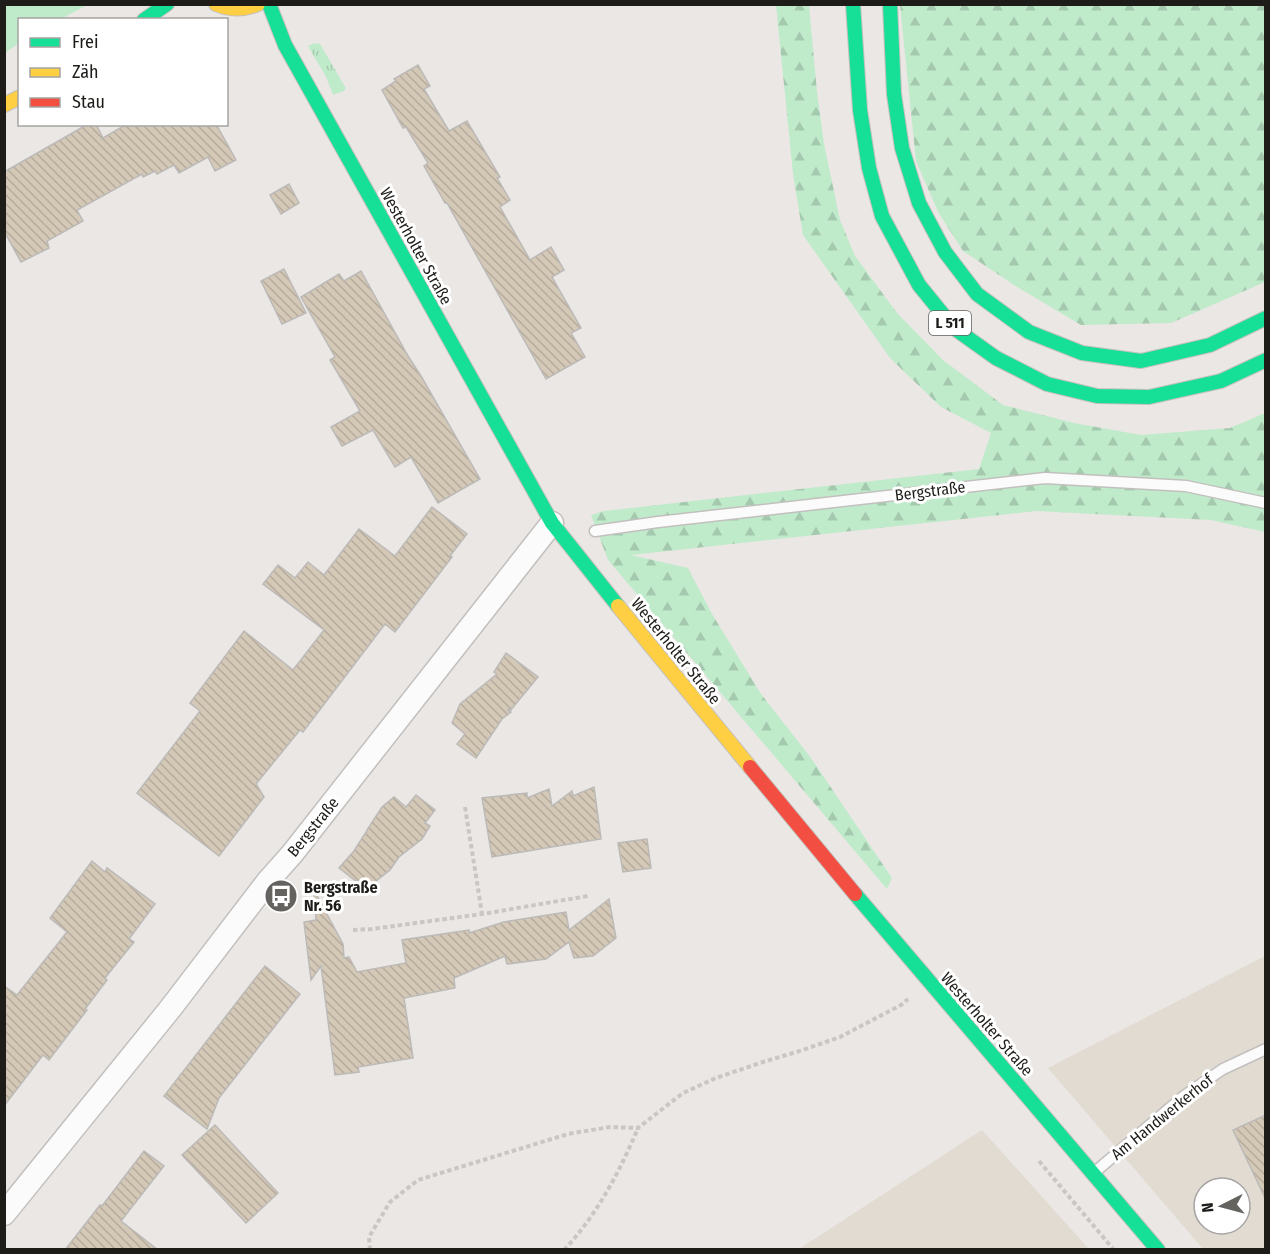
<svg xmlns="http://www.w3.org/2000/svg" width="1270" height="1254" viewBox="0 0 1270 1254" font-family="'Fira Sans Condensed',sans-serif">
	<defs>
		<pattern id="grass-tufts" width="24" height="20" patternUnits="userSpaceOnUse" patternTransform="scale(1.5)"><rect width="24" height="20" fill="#c0ebcb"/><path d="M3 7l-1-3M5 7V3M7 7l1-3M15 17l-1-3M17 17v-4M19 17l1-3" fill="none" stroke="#a5c9ae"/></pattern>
		<pattern id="forest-firs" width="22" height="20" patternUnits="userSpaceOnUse" patternTransform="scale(1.5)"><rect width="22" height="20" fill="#c0ebcb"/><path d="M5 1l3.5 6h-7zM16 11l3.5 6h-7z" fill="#a5c9ae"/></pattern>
		<pattern id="building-back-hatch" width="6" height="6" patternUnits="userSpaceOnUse" patternTransform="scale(1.5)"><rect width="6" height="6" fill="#d4c8b7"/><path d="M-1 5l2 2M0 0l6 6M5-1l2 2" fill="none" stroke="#b6ab9d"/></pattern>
	</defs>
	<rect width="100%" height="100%" fill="#eae7e4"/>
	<g fill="#e1dbd2" fill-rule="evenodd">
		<path d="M1265 956V1249H1203L1048 1068ZM1204 1188H1240V1224H1204Z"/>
		<polygon points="982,1130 1089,1249 799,1249"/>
	</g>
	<polygon fill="url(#grass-tufts)" points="314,43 320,44 344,85 346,88 344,91 333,95 326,77 308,46"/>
	<g fill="url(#forest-firs)">
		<polygon points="776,5 809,5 817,92 824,144 840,220 855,256 897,313 943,360 1003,405 1074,423 1141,435 1230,428 1265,413 1265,532 1211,520 1036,511 631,555 688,568 712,614 761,694 811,758 892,878 887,889 608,560 591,515 604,511 979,469 991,433 941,407 890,358 803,235 793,174"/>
		<polygon points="900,5 1265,5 1265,282 1171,323 1081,325 1014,285 963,251 938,212 916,161"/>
	</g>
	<polygon fill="#c0ebcb" points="5,4 87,4 87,5 61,19 20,20 19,43 5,53"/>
	<g fill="url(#building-back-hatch)" stroke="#bcbab8" stroke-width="1.5">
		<polygon points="418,65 430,86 424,89 449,131 467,121 500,177 497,178 510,200 500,207 530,260 551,247 564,270 552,277 581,328 571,333 585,357 546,379 447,203 445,203 424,166 428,163 406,127 403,128 382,90 396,81 394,79"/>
		<polygon points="88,124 96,124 103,138 127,124 216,124 236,160 215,171 208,157 179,173 174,165 157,174 155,171 143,177 142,174 77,210 83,221 47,241 49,248 21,262 4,231 4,172"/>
		<polygon points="289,184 299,203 281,214 270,195"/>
		<polygon points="284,269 306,313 282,324 261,281"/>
		<polygon points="361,271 408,356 421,376 480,479 438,503 411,457 395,467 373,430 342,446 331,427 360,411 330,360 335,357 301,297 339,274 344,281"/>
		<polygon points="432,507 467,534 450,556 452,557 395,632 385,624 303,732 300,730 256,784 264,797 219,856 137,793 200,711 190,703 244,631 293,670 324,630 263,584 278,565 295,578 308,562 324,575 359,529 395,556"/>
		<polygon points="506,653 538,677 510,711 509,708 508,710 511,712 502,719 476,758 457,744 465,734 452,723 460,704 497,674 494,672"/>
		<polygon points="594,787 601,839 492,857 482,798 527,793 527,798 549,789 552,806 572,791 573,796"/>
		<polygon points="416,795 435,810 425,823 430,826 422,839 399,857 390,870 366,889 339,868 354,851 366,832 367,832 367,830 382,807 394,797 406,807"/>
		<polygon points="647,839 651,868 623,872 618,843"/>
		<polygon points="92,861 105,872 107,868 155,904 129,939 134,942 105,978 107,980 85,1009 87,1010 49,1060 43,1055 4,1106 4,986 17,995 67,932 50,918"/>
		<polygon points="314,892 315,892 343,944 344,958 349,957 357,972 406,963 402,940 469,930 469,933 504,922 566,912 569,930 609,899 616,938 593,956 574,958 569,942 546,959 507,964 505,956 454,978 455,988 404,998 413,1058 358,1067 359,1072 335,1075 321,966 311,980 304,922 316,920"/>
		<polygon points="265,966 300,994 219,1098 207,1129 164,1096"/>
		<polygon points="1266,1115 1266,1200 1233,1130"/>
		<polygon points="215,1125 278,1193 246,1223 182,1155"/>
		<polygon points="144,1151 164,1166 121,1221 158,1250 65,1250 100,1205 102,1206"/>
	</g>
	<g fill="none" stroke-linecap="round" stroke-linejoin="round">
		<g stroke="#c2c0be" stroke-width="13">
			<g id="lane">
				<polyline points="595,531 658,522 1045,478 1186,486 1266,503"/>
				<polyline points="1096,1171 1184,1096 1223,1069 1266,1049"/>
			</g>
		</g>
		<g stroke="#c2c0be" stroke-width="25">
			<polyline id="street" points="4,1214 170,1009 268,881 292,854 552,523"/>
		</g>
		<g stroke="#c2c0be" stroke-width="16">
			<g id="fast">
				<polyline points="269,4 285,45 552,523 618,606"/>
				<polyline points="853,4 860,110 869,168 882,216 919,285 954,328 996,358 1047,384 1097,396 1149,397 1221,381 1266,360"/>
				<polyline points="890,4 894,94 902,148 919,203 945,252 977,294 1029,332 1082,353 1141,361 1210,345 1266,318"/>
				<polyline points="144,20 167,4"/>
				<polyline points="855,894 1158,1250"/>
			</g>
		</g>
		<g stroke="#c2c0be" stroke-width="16">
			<g id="slow">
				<path d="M216 4C230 10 244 10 258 4"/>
				<polyline points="4,105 20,97"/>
				<polyline points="618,606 750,767"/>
			</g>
		</g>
		<g stroke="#c2c0be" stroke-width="16">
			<polyline id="jam" points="750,767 855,894"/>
		</g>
		<g stroke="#c8c7c6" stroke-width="4" stroke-dasharray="4.5 3" stroke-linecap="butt">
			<polyline points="465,807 482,914"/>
			<polyline points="353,930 372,929 482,914 588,896"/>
			<polyline points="1039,1161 1114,1250"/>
			<polyline points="370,1250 369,1237 390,1202 418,1180 568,1134 610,1127 638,1128 683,1093 716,1078 763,1062 803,1050 840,1037 901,1005 908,999"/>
			<path d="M564 1250C597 1215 620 1171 638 1128"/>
		</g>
		<use href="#lane" stroke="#fcfbfb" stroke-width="10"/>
		<use href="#street" stroke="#fcfbfb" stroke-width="22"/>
		<use href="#fast" stroke="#16e098" stroke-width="14"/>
		<use href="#slow" stroke="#ffcf43" stroke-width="14"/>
		<use href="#jam" stroke="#f24e42" stroke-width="14"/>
	</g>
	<defs>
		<g id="bus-disc" transform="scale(1.725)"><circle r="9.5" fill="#656360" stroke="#fff"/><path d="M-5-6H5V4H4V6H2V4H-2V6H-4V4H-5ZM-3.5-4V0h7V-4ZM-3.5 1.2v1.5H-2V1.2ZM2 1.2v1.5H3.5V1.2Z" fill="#fff"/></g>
	</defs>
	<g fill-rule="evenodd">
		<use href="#bus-disc" x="281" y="896"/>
	</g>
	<g text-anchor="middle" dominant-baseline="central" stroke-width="6" stroke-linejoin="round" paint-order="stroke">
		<rect fill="#fff" stroke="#61605e" stroke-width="1.5" x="929" y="311" width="42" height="24" rx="4.5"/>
		<g font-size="15" font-weight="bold" fill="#1d1c19">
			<text x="950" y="323">L 511</text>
		</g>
		<g font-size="16" fill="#1d1c19" stroke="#fff">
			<text transform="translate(416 246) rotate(61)">Westerholter Straße</text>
			<text transform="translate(930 491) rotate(-7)">Bergstraße</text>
			<text transform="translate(676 651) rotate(51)">Westerholter Straße</text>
			<text transform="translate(313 827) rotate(-51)">Bergstraße</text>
			<text transform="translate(987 1024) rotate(49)">Westerholter Straße</text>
			<text transform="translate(1162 1117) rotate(-39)">Am Handwerkerhof</text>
		</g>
		<g font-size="16" font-weight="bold" fill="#1d1c19" stroke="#fff" text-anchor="start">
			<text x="304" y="887">Bergstraße<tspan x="304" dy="18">Nr. 56</tspan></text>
		</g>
	</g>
	<rect width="1270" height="1254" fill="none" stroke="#1d1c19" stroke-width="12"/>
	<rect x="18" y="18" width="210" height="108" fill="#ffffff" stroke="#a5a4a3" stroke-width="1.5"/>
	<rect x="30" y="38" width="30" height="9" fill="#16e098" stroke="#a5a4a3" stroke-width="1.5"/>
	<text x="72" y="48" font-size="18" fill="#1d1c19">Frei</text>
	<rect x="30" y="68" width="30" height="9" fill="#ffcf43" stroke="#a5a4a3" stroke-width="1.5"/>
	<text x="72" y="78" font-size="18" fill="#1d1c19">Zäh</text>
	<rect x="30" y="98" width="30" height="9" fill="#f24e42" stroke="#a5a4a3" stroke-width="1.5"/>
	<text x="72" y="108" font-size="18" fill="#1d1c19">Stau</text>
	<g transform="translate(1222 1206) rotate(264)"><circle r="28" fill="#ffffff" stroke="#a5a4a3" stroke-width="1.5"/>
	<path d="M0-4.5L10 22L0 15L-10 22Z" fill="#656360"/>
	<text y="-9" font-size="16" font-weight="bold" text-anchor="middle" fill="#1d1c19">N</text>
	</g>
</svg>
